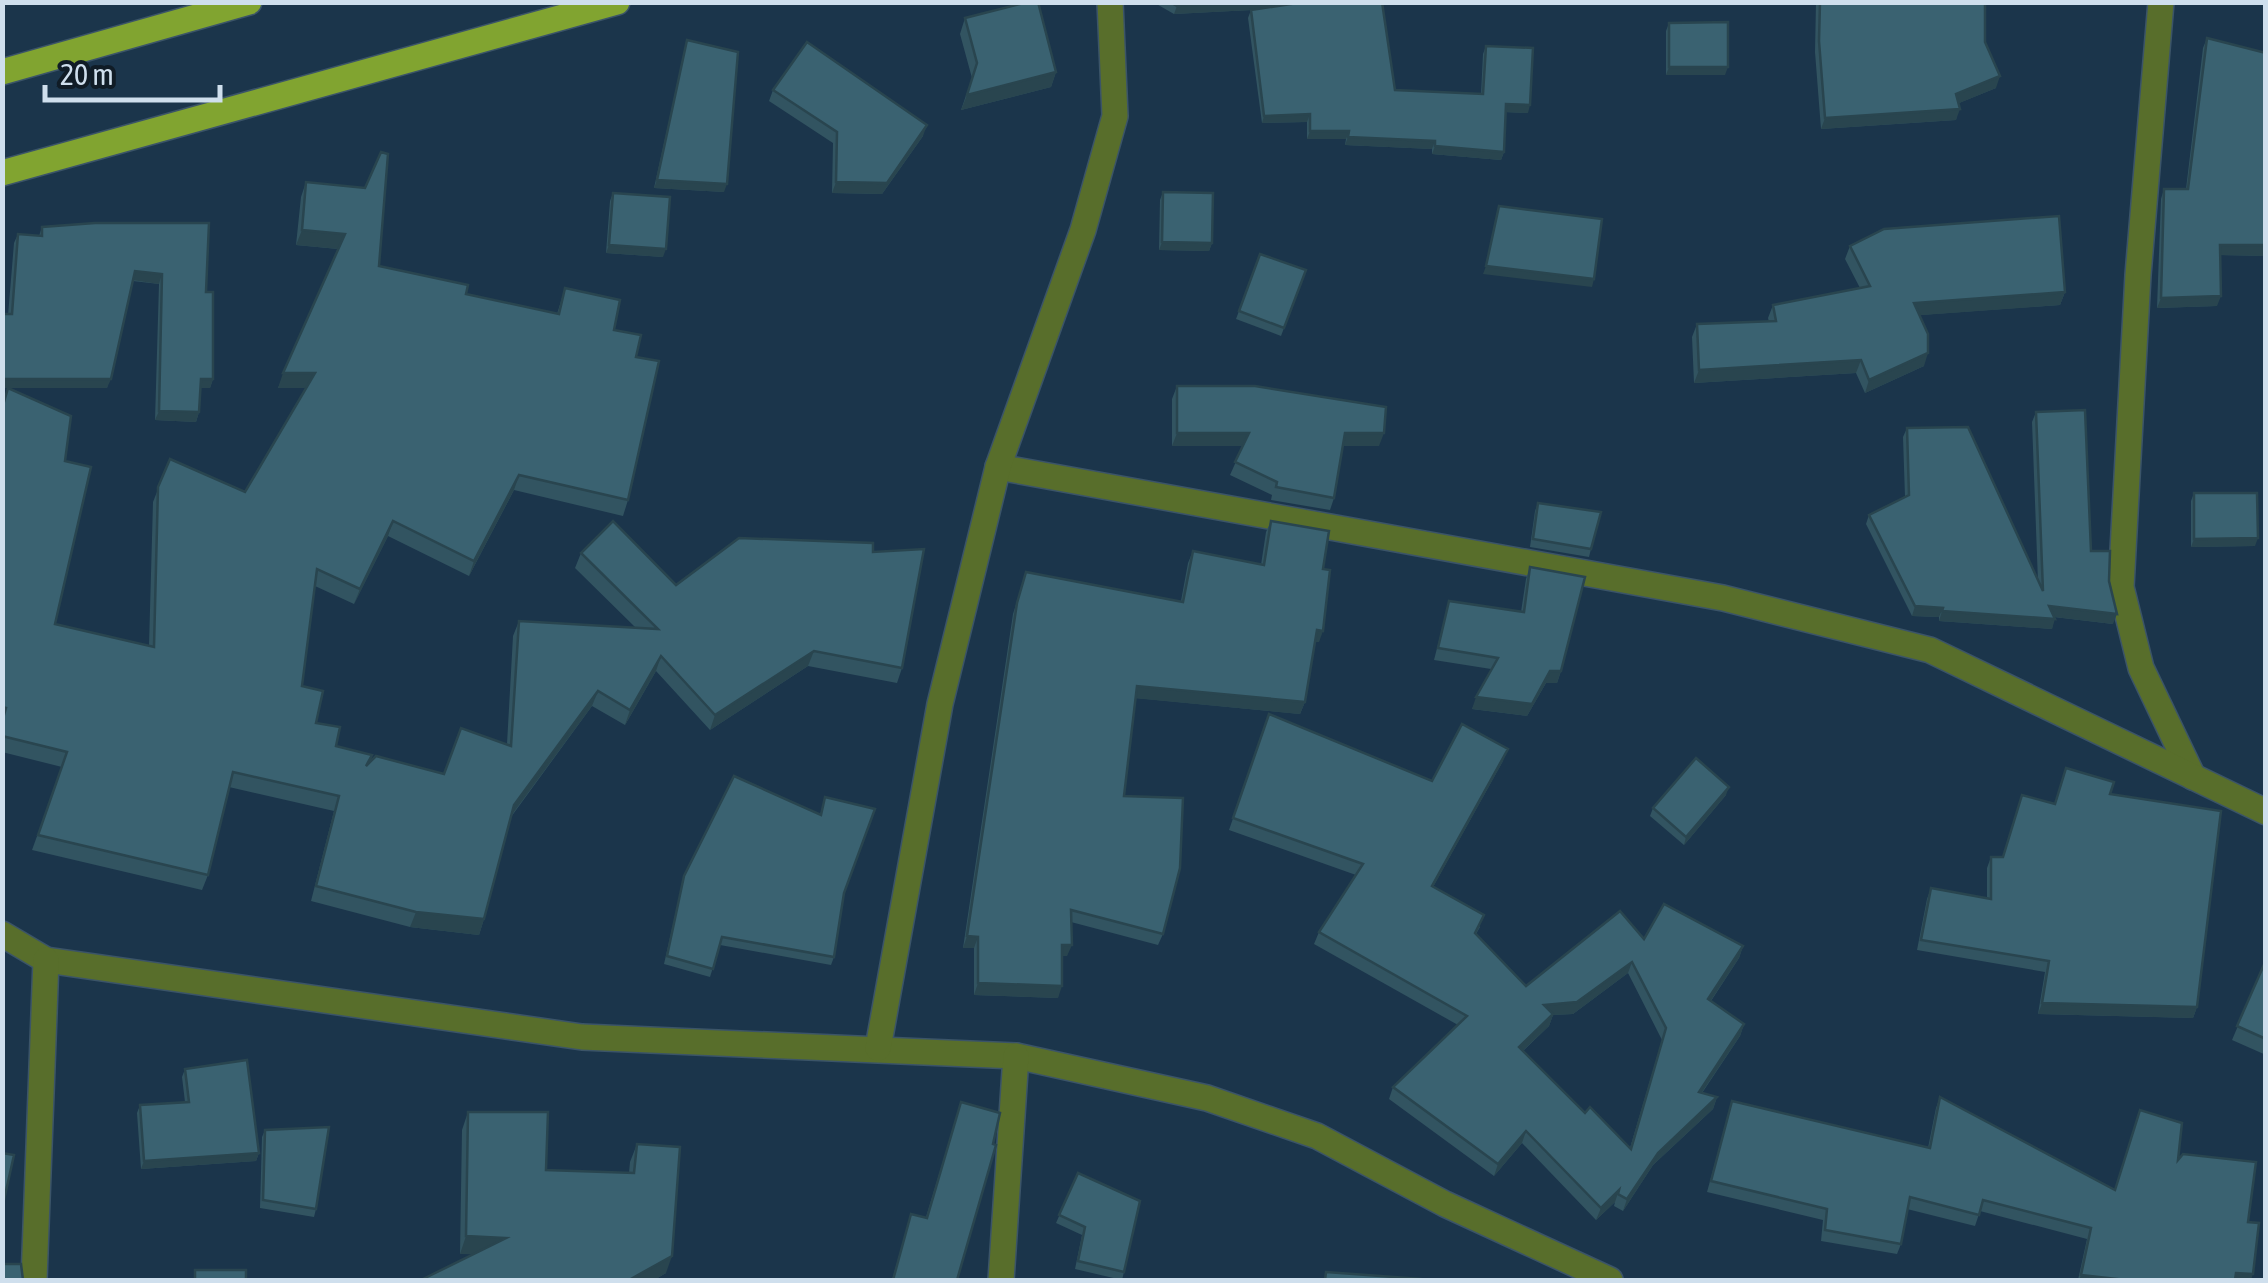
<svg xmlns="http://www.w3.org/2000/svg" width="2268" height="1283" viewBox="0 0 2268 1283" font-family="'Asap Condensed',sans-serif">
	<rect width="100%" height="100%" fill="#1b354b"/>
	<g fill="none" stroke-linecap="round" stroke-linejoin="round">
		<g stroke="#3b5468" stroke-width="28">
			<g id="minor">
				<polyline points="2161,2 2138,275 2121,587 2141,668 2193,777"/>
				<polyline points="998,467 1723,598 1930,650 2266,812"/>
				<polyline points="2,934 46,960 582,1037 1016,1056 1207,1098 1317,1136 1445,1204 1610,1280"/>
				<polyline points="878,1048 940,704 998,467 1083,230 1115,116 1110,2"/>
				<polyline points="34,1280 46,960"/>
				<polyline points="1001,1280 1016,1056"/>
			</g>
		</g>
		<g stroke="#3b5468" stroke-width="28">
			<g id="primary">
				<polyline points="2,72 249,2"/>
				<polyline points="2,173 617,2"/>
			</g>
		</g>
		<use href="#minor" stroke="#586e2b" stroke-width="25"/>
		<use href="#primary" stroke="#81a430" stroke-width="25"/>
	</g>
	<g fill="#325461" fill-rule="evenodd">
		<polygon points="1153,2 1275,2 1273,7 1395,90 1481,94 1483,54 1486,46 1528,113 1505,112 1504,152 1501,160 1432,154 1432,149 1345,145 1346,139 1307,139 1307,122 1262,123 1248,18 1251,10 1174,14"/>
		<polygon points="1816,2 1985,2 1985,42 1996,88 1959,103 1956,120 1821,129 1815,52"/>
		<polygon points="965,18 1056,72 1051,87 961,110 972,78 960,34"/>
		<polygon points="1669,23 1725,75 1666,75 1666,31"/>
		<polygon points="2207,38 2266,53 2266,256 2220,255 2217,306 2157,308 2161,199 2164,189 2186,189 2203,48"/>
		<polygon points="687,40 724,192 654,188"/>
		<polygon points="773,90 923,136 882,194 832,193 833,143 769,101"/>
		<polygon points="306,182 379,266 466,294 557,314 565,288 614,330 636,357 628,500 623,516 514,490 469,576 388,536 354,604 315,586 302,686 316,723 336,746 369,763 444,774 507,744 513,636 519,621 636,628 575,568 581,553 676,585 873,552 902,668 897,683 808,666 710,730 656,671 625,725 592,706 511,817 484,919 479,935 410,927 311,901 334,811 229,787 208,875 202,890 32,850 62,767 2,752 2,402 8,388 2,388 14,243 18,234 39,236 42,227 206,292 213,379 210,388 201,388 199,412 196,422 155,420 159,284 133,281 107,388 8,388 65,461 55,624 149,646 153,502 170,459 245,492 306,388 278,388 338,249 296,245 301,197"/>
		<polygon points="1163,192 1212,243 1209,251 1159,250 1160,200"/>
		<polygon points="613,193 663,257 606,253 610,201"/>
		<polygon points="1850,246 2065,292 2060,305 1920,315 1924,366 1865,393 1856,373 1694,383 1692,337 1697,324 1769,322 1768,318 1773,305 1860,288 1845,259"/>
		<polygon points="1260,254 1306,270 1281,336 1236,319"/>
		<polygon points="1177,386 1379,446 1343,446 1334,498 1330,510 1271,500 1272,495 1230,475 1243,446 1172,446 1172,399"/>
		<polygon points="2036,412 2091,551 2109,581 2113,624 2054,617 2052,629 1939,621 1939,617 1912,616 1866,524 1869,515 1905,497 1903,437 1907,428 2038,582 2032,422"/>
		<polygon points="2194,493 2255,546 2191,547 2191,501"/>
		<polygon points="1538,503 1591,549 1589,557 1530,547 1535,511"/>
		<polygon points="1271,521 1323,569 1319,642 1315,642 1305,702 1300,714 1136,698 1124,796 1163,934 1158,945 1071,922 1067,956 1062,956 1058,998 974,995 974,948 963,948 1013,614 1026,572 1181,601 1188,563 1193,551 1261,565 1266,532"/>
		<polygon points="1530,567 1561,671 1557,683 1546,683 1527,716 1472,709 1491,669 1434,660 1449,601 1521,612 1526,579"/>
		<path d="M1269 714 1432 781 1503 761 1433 887 1480 927 1476 934 1526 986 1644 939 1743 946 1739 958 1711 1001 1744 1024 1740 1036 1702 1093 1717 1097 1713 1109 1653 1165 1623 1211 1614 1206 1615 1202 1596 1220 1522 1143 1494 1176 1389 1099 1393 1087 1458 1025 1314 944 1319 932 1356 875 1229 830ZM1628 973 1662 1040 1630 1148 1585 1113 1523 1051 1549 1026 1553 1015 1573 1014Z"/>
		<polygon points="2110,794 2197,1007 2193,1018 2038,1014 2045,972 1917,950 1927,899 1931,888 1987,898 1987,868 1991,857 2002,857 2054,804"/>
		<polygon points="1726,795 1684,845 1650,816 1653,808"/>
		<polygon points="825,797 844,893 834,957 831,965 720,945 710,977 664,964 684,876 820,815"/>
		<polygon points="2266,960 2266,1055 2232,1040"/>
		<polygon points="185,1069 259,1153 256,1161 141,1169 137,1113 140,1105 185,1102 182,1077"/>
		<polygon points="1940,1097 2115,1190 2178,1160 2248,1222 2251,1280 2078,1280 2087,1239 1980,1211 1975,1226 1907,1209 1901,1244 1897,1254 1821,1241 1823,1220 1707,1192 1732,1101 1928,1148 1936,1108"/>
		<polygon points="961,1102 957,1280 892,1280 911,1214 926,1217"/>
		<polygon points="468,1112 546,1170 629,1173 630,1162 637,1144 666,1273 654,1280 421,1280 473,1254 460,1254 462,1130"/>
		<polygon points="265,1130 316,1209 314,1217 260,1208 262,1137"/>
		<polygon points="1078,1173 1124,1272 1122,1280 1075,1269 1082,1235 1056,1223"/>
	</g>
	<g fill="#29454f">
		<polygon points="1254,2 1275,2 1272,9 1174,14 1177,6"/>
		<polygon points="1669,67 1728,67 1725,75 1666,75"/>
		<polygon points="1056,72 1051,87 961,110 967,95"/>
		<polygon points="2000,76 1996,88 1952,106 1956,94"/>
		<polygon points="1506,104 1530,105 1528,113 1503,112"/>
		<polygon points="1960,109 1956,120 1821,129 1825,118"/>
		<polygon points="1310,114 1307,122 1262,123 1264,116"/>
		<polygon points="927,125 923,136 882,194 832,193 836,182"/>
		<polygon points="1310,131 1349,131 1346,139 1307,139"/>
		<polygon points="1348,137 1435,141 1432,149 1345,145"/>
		<polygon points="1435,146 1504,152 1501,160 1432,154"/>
		<polygon points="657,180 727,184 724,192 654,188"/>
		<polygon points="302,230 345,234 339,249 296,245"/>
		<polygon points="1162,242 1212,243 1209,251 1159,250"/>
		<polygon points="609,245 666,249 663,257 606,253"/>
		<polygon points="2220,245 2266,245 2266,256 2216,255"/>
		<polygon points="1486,266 1594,279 1592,287 1483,274"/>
		<polygon points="135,271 162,274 159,284 132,280"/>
		<polygon points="2065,292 2060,305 1909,316 1914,303"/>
		<polygon points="2221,296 2217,306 2157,308 2161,298"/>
		<polygon points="1928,353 1924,366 1865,393 1869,380"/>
		<polygon points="1861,360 1856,373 1694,383 1699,370"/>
		<polygon points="283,373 315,373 309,388 278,388"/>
		<polygon points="2,379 111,379 107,388 2,388"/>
		<polygon points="201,379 213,379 210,388 198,388"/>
		<polygon points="159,411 199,412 196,422 155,420"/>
		<polygon points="1177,433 1249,433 1245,446 1172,446"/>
		<polygon points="1345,433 1384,433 1379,446 1340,446"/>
		<polygon points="519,475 514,490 469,576 474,561"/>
		<polygon points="393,521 388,536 354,604 360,589"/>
		<polygon points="2258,538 2255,546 2191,547 2194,539"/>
		<polygon points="1915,606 1943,608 1939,617 1912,616"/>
		<polygon points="2049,606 2117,614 2113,624 2046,616"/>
		<polygon points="1942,611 2055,619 2052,629 1939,621"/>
		<polygon points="1317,630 1323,631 1319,642 1313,642"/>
		<polygon points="814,651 808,666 710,730 715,715"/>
		<polygon points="661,656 656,671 625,725 630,710"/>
		<polygon points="1550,671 1561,671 1557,683 1546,683 1527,716 1472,709 1476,697"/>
		<polygon points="1137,686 1305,702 1300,714 1133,698"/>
		<polygon points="598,691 592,706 508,820 514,805"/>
		<polygon points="1508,749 1503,761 1427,898 1432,886"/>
		<polygon points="1729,787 1726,795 1684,845 1686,837"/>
		<polygon points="416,912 484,919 479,935 410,927"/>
		<polygon points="967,936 978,937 974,948 963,948"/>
		<polygon points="1062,945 1072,945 1067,956 1058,956"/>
		<polygon points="1743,946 1739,958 1704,1011 1708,999"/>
		<polygon points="1632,962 1628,973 1573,1014 1553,1015 1549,1026 1514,1059 1519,1047 1544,1005"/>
		<polygon points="978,983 1062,986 1058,998 974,995"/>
		<polygon points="2042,1003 2197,1007 2193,1018 2038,1014"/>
		<polygon points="1744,1024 1740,1036 1694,1104 1699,1092"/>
		<polygon points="1717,1097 1713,1109 1653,1165 1623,1211 1627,1199 1658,1153"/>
		<polygon points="1526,1131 1522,1143 1494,1176 1498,1164"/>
		<polygon points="259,1153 256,1161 141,1169 144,1161"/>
		<polygon points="1619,1190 1615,1202 1596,1220 1601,1208"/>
		<polygon points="466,1236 506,1238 499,1255 460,1254"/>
		<polygon points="672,1256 666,1273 654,1280 629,1280"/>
		<polygon points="2236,1273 2253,1274 2251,1280 2233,1280"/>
		<polygon points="2081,1275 2126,1280 2079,1280"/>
	</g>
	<g fill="#3a6271" stroke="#29454f" stroke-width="2.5" fill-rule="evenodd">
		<polygon points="1028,2 1038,2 1056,72 967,95 977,63 965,18"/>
		<polygon points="1170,2 1254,2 1177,6"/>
		<polygon points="1304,2 1382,2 1395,90 1483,94 1486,46 1533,48 1530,105 1506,104 1504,152 1435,146 1435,141 1348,137 1349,131 1310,131 1310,114 1264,116 1251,10"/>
		<polygon points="1820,2 1985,2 1985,42 2000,76 1956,94 1960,109 1825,118 1819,41"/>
		<polygon points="1728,22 1728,67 1669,67 1669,23"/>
		<polygon points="2207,38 2266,53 2266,245 2220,245 2221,296 2161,298 2164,189 2188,189"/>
		<polygon points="687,40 738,52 727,184 657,180"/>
		<polygon points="807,42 927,125 887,183 836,182 837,132 773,90"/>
		<polygon points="381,152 388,154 379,266 468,285 466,294 559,314 565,288 620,300 614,330 641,335 636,357 659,361 628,500 519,475 474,561 393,521 360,589 317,569 302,686 323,691 316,723 340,727 336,746 372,755 366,766 376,756 444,774 461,728 511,746 519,621 658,629 581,553 613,521 676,585 739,538 873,543 873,552 924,549 902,668 814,651 715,715 661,656 630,710 598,691 514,805 484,919 416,912 316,886 339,796 233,772 208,875 38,835 67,752 2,736 2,722 6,708 2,707 2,409 8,388 71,416 65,461 91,467 55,624 154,647 158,487 170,459 245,492 315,373 283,373 345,234 302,230 306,182 365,188"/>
		<polygon points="1163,192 1213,193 1212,243 1162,242"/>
		<polygon points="613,193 670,197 666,249 609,245"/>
		<polygon points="1499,206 1602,219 1594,279 1486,266"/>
		<polygon points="2059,216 2065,292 1914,303 1928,334 1928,353 1869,380 1861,360 1699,370 1697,324 1776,321 1773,305 1870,286 1850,246 1884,229"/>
		<polygon points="95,223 209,223 206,292 213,292 213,379 201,379 199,412 159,411 162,274 135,271 111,379 2,379 2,314 12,314 18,234 42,236 42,227"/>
		<polygon points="1260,254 1306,270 1284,328 1239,311"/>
		<polygon points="1177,386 1255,386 1386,407 1384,433 1345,433 1334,498 1276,487 1277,482 1235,462 1249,433 1177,433"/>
		<polygon points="2085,410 2091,551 2110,551 2109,581 2117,614 2049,606 2055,619 1942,611 1943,608 1915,606 1869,515 1909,495 1907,428 1968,427 2043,591 2036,412"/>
		<polygon points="2194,493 2257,493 2258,538 2194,539"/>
		<polygon points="1538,503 1601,512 1591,549 1533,539"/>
		<polygon points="1271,521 1329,531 1323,569 1330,570 1323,631 1317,630 1305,702 1137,686 1124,796 1183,798 1180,868 1163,934 1071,910 1072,945 1062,945 1062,986 978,983 978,937 967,936 1017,603 1026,572 1183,602 1193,551 1264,565"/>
		<polygon points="1530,567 1585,577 1561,671 1550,671 1532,704 1476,697 1498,658 1438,648 1449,601 1524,612"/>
		<path d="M1269 714 1432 781 1462 724 1508 749 1432 886 1484 915 1475 933 1526 986 1620 911 1644 939 1664 904 1743 946 1708 999 1744 1024 1699 1092 1717 1097 1658 1153 1627 1199 1618 1194 1619 1190 1601 1208 1526 1131 1498 1164 1393 1087 1467 1016 1319 932 1363 864 1233 818ZM1632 962 1666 1028 1631 1149 1590 1107 1585 1113 1519 1047 1553 1014 1544 1005 1577 1002Z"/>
		<polygon points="1696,758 1729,787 1686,837 1653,808"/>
		<polygon points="2066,768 2114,782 2110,794 2221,811 2197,1007 2042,1003 2049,961 1921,940 1931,888 1991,899 1991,857 2003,857 2022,795 2055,804"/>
		<polygon points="734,776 821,815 825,797 875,809 844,893 834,957 722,937 713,969 667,956 684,876"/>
		<polygon points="2266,960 2266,1039 2237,1026"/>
		<polygon points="247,1060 259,1153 144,1161 140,1105 189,1102 185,1069"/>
		<polygon points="1940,1097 2115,1190 2140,1110 2182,1123 2178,1160 2183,1154 2256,1162 2248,1222 2259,1223 2253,1274 2236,1273 2235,1280 2126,1280 2081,1275 2091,1228 1983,1200 1979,1215 1910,1197 1901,1244 1825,1230 1827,1209 1711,1181 1732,1101 1930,1148"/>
		<polygon points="961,1102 1000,1113 993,1144 996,1145 957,1280 893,1280 911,1214 927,1218"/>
		<polygon points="468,1112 548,1112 546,1170 634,1173 637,1144 680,1147 672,1256 629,1280 421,1280 506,1238 466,1236"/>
		<polygon points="329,1127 316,1209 263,1200 265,1130"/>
		<polygon points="2,1153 14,1155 2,1209"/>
		<polygon points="1078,1173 1140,1201 1124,1272 1078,1261 1085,1227 1059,1215"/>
		<polygon points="2,1264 21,1264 23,1280 2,1280"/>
		<rect x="195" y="1270" width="51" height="10"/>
		<polygon points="1326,1272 1421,1279 1422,1280 1325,1280"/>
	</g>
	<rect width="2268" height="1283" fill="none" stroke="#cfdfed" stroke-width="10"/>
	<path d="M45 85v15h175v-15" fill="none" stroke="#cfdfed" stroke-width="5"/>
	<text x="60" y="85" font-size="30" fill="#cfdfed" stroke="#101c26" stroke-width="8" paint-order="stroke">20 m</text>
</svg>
